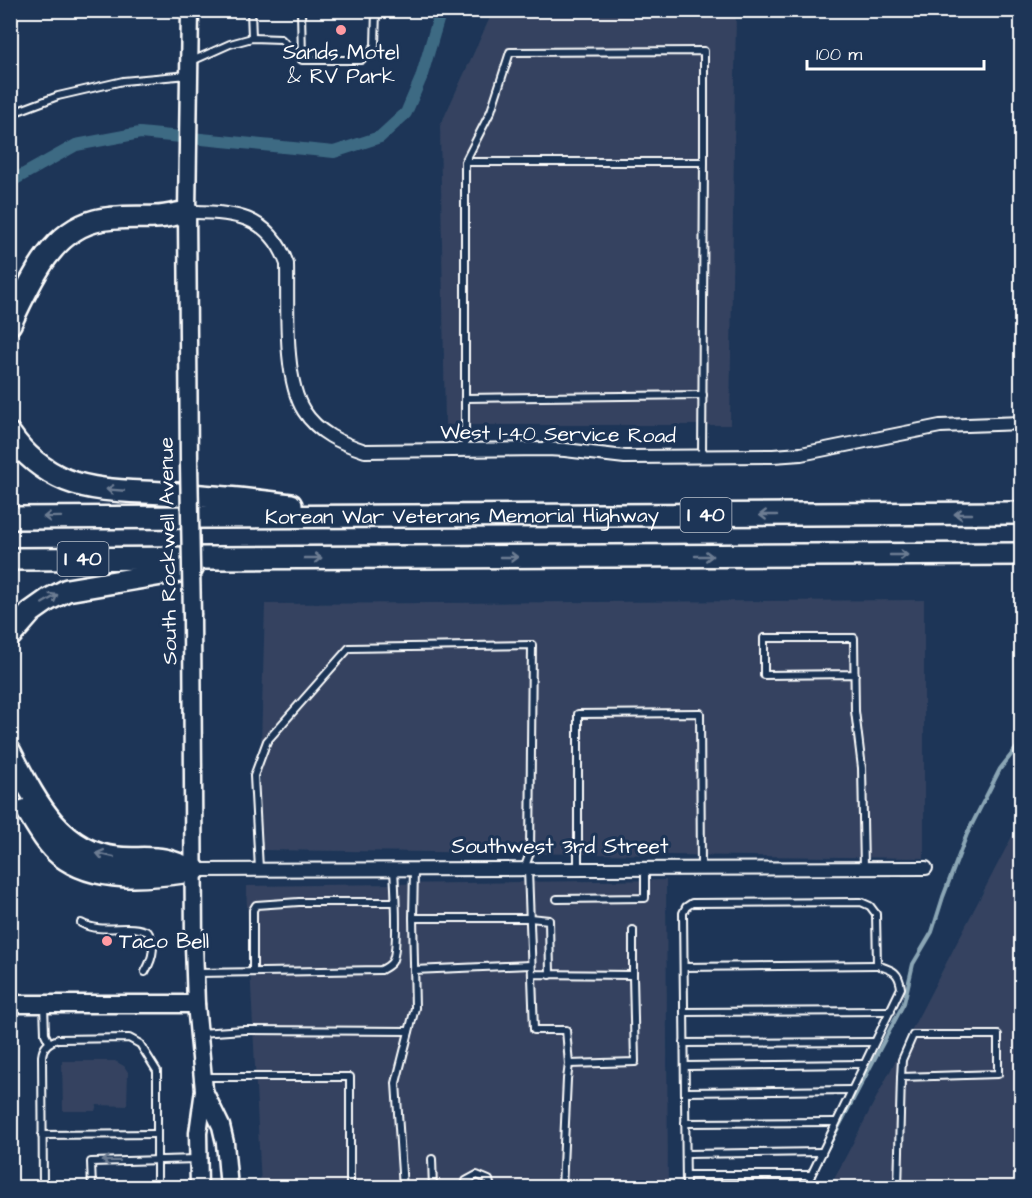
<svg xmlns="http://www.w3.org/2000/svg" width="1032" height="1198" viewBox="0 0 1032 1198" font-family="'Architects Daughter',sans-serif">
	<rect width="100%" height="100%" fill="#1d3557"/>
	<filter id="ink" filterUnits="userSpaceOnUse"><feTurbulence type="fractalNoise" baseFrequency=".0167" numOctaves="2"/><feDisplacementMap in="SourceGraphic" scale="12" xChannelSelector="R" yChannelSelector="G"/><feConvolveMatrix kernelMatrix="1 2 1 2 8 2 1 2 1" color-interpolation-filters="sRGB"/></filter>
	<g filter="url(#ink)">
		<g fill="#344360">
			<polygon points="493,11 736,11 730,425 445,425 440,126"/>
			<polygon points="924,600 924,858 258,850 265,604"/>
			<polygon points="1021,819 1021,1187 830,1187"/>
			<polygon points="666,880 668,1187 261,1187 246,886"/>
			<polygon points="62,1061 115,1061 124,1066 128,1072 127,1106 97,1105 95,1111 63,1111"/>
		</g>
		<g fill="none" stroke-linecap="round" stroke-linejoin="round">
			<polyline stroke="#8ba6b5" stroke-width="4" points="828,1147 904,1003 913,964 932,932 943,897 967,834 1000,769 1022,741"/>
			<polyline stroke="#3e6a83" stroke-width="12" points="10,182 76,145 140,133 334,152 380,137 406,113 421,78 441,10"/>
			<g stroke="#fff" stroke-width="10">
				<g id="lane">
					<polyline points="251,10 252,38"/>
					<polyline points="301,10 302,59"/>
					<polyline points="192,61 230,44 252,38 281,39 302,60 361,60 375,46 376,10"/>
					<polyline points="10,114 58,96 123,81 188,75"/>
					<polyline points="465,162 491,111 510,52 704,51 704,162"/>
					<polyline points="466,398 703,395"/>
					<polyline points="465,450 465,162 704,162 702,456"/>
					<polyline points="855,674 764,675 764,638 854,638 855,711 862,768 864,868"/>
					<polyline points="259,869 254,776 267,741 349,648 532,645 530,853 524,869"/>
					<polyline points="578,869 578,714 700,713 701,868"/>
					<polyline points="528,870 534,1030 566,1030 569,1064 635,1062 633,975 532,974"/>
					<polyline points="557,899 645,898 645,869"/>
					<polyline points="413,918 414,869"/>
					<path d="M81 923C103 935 129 922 148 932 157 945 152 960 145 972"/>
					<polyline points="684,967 877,965"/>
					<polyline points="414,970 531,965"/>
					<polyline points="253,972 253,910 256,905 299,902 395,902"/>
					<path d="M196 973 381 970C385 968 389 966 392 962 399 950 395 887 394 870"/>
					<polyline points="633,975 633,930"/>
					<polyline points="44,1005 45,1034 49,1042"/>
					<polyline points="684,1012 891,1011"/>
					<polyline points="200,1033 244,1030 409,1031"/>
					<polyline points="684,1043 874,1042"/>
					<polyline points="685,1066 864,1064"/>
					<polyline points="203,1077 350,1077 350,1188"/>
					<polyline points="685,1092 851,1090"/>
					<polyline points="685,1123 836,1122"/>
					<polyline points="42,1135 157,1134"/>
					<polyline points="686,1154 822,1152"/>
					<polyline points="432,1159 433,1188"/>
					<polyline points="686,1175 811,1175"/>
					<path d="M43 1188 42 1056C43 1046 49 1042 58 1039L129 1038 140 1044 157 1071V1188"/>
					<polyline points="92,1188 91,1162 197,1159"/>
					<polyline points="403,1188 396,1083 415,1008 413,918 530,918 549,920 550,975"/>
					<polyline points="464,1188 466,1181 477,1175 489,1180 491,1188"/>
					<polyline points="562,1188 567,1079 569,1064"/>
					<path d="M686 1188 683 913 686 907 692 903 861 902 870 906 876 914 877 965C892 970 899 971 901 988L805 1188"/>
					<polyline points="898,1188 901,1077 902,1060 913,1035 998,1035 998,1074 901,1077"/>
				</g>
			</g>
			<g stroke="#fff" stroke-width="16">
				<g id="street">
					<path d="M187 212C232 211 270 215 287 264 288 303 283 379 304 411 318 433 341 443 365 451L547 449 565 450 625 457 773 456 801 454 940 426 1022 423"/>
					<polyline points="195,870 926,868"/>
				</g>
			</g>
			<g stroke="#fff" stroke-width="21">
				<g id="secondary">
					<polyline points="189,464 187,212 190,10"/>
					<polyline points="192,615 194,945 196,1004 204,1090 198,1133 199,1188"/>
					<polyline points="10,1004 196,1004"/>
					<polyline points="204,1091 221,1126 225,1143 229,1188"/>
				</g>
			</g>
			<g stroke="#fff" stroke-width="26">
				<g id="highway">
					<path d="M10 324C29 285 49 233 95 221 115 216 135 218 155 217 165 217 176 214 187 212"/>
					<path d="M10 434C25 456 42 470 66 480 96 492 131 491 162 493 205 496 248 499 291 505"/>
					<path id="s1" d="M10 518 1022 513"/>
					<polyline points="10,559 1022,554"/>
					<polyline points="10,636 31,612 48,600 67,590 192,569"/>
					<path d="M10 752C34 798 59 852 117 858 132 860 149 857 164 860 174 862 184 867 195 870"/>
					<path d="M27 810C37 826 46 843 60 855 96 883 149 877 191 871"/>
				</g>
			</g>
			<use href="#lane" stroke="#1d3557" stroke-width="6"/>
			<use href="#street" stroke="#1d3557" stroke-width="12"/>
			<use href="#secondary" stroke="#1d3557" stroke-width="16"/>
			<use href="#highway" stroke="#1d3557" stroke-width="21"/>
			<g stroke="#fff" stroke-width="21" stroke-linecap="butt">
				<polyline id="secondary-bridge" points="189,464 192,615"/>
			</g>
			<use href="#secondary-bridge" stroke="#1d3557" stroke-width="16"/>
		</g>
		<defs><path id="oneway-shaft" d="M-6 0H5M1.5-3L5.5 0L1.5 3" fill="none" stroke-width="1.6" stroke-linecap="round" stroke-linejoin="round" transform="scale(1.5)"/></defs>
		<g stroke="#6c7c92">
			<use href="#oneway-shaft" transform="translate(115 490) rotate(-175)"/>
			<use href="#oneway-shaft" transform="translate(963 514) rotate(180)"/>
			<use href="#oneway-shaft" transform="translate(768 515) rotate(180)"/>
			<use href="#oneway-shaft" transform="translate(52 517) rotate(179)"/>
			<use href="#oneway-shaft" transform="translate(899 555)"/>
			<use href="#oneway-shaft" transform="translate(704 556)"/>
			<use href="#oneway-shaft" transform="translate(509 557)"/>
			<use href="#oneway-shaft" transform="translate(313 558)"/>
			<use href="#oneway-shaft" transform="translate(50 599) rotate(-30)"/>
			<use href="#oneway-shaft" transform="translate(105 855) rotate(-167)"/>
			<use href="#oneway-shaft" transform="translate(111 1161) rotate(179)"/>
		</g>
	</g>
	<g fill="#ff9aa2" stroke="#1d3557" stroke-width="2">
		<circle cx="341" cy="30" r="6"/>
		<circle cx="107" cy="941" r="6"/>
	</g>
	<g text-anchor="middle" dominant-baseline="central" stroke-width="6" stroke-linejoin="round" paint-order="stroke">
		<g fill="#1d3557" stroke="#bbc2cd" stroke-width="1.5">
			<rect x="680.5" y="498" width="51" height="34" rx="4.5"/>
			<rect x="57.5" y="542" width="51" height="34" rx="4.5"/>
		</g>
		<g font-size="20" font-weight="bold" fill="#fff">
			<text x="706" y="515">I 40</text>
			<text x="83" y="559">I 40</text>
		</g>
		<g font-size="21" fill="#fff" stroke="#1d3557">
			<text x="341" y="52">Sands Motel<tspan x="341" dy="24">&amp; RV Park</tspan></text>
			<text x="119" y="941" text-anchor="start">Taco Bell</text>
		</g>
		<g font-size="21" fill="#fff" stroke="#1d3557">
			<text transform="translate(558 434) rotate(1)">West I-40 Service Road</text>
			<text stroke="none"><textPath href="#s1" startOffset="452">Korean War Veterans Memorial Highway</textPath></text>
			<text transform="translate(168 551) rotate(-91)">South Rockwell Avenue</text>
			<text x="560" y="846">Southwest 3rd Street</text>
		</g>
	</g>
	<rect width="1032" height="1198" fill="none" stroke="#1d3557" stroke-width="36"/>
	<rect x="18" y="18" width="996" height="1162" fill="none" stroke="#fff" stroke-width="2" filter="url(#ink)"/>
	<path d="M807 60v9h177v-9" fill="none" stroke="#ffffff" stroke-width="3"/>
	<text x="816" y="60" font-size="18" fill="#ffffff" stroke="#1d3557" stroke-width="4.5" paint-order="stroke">100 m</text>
</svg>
